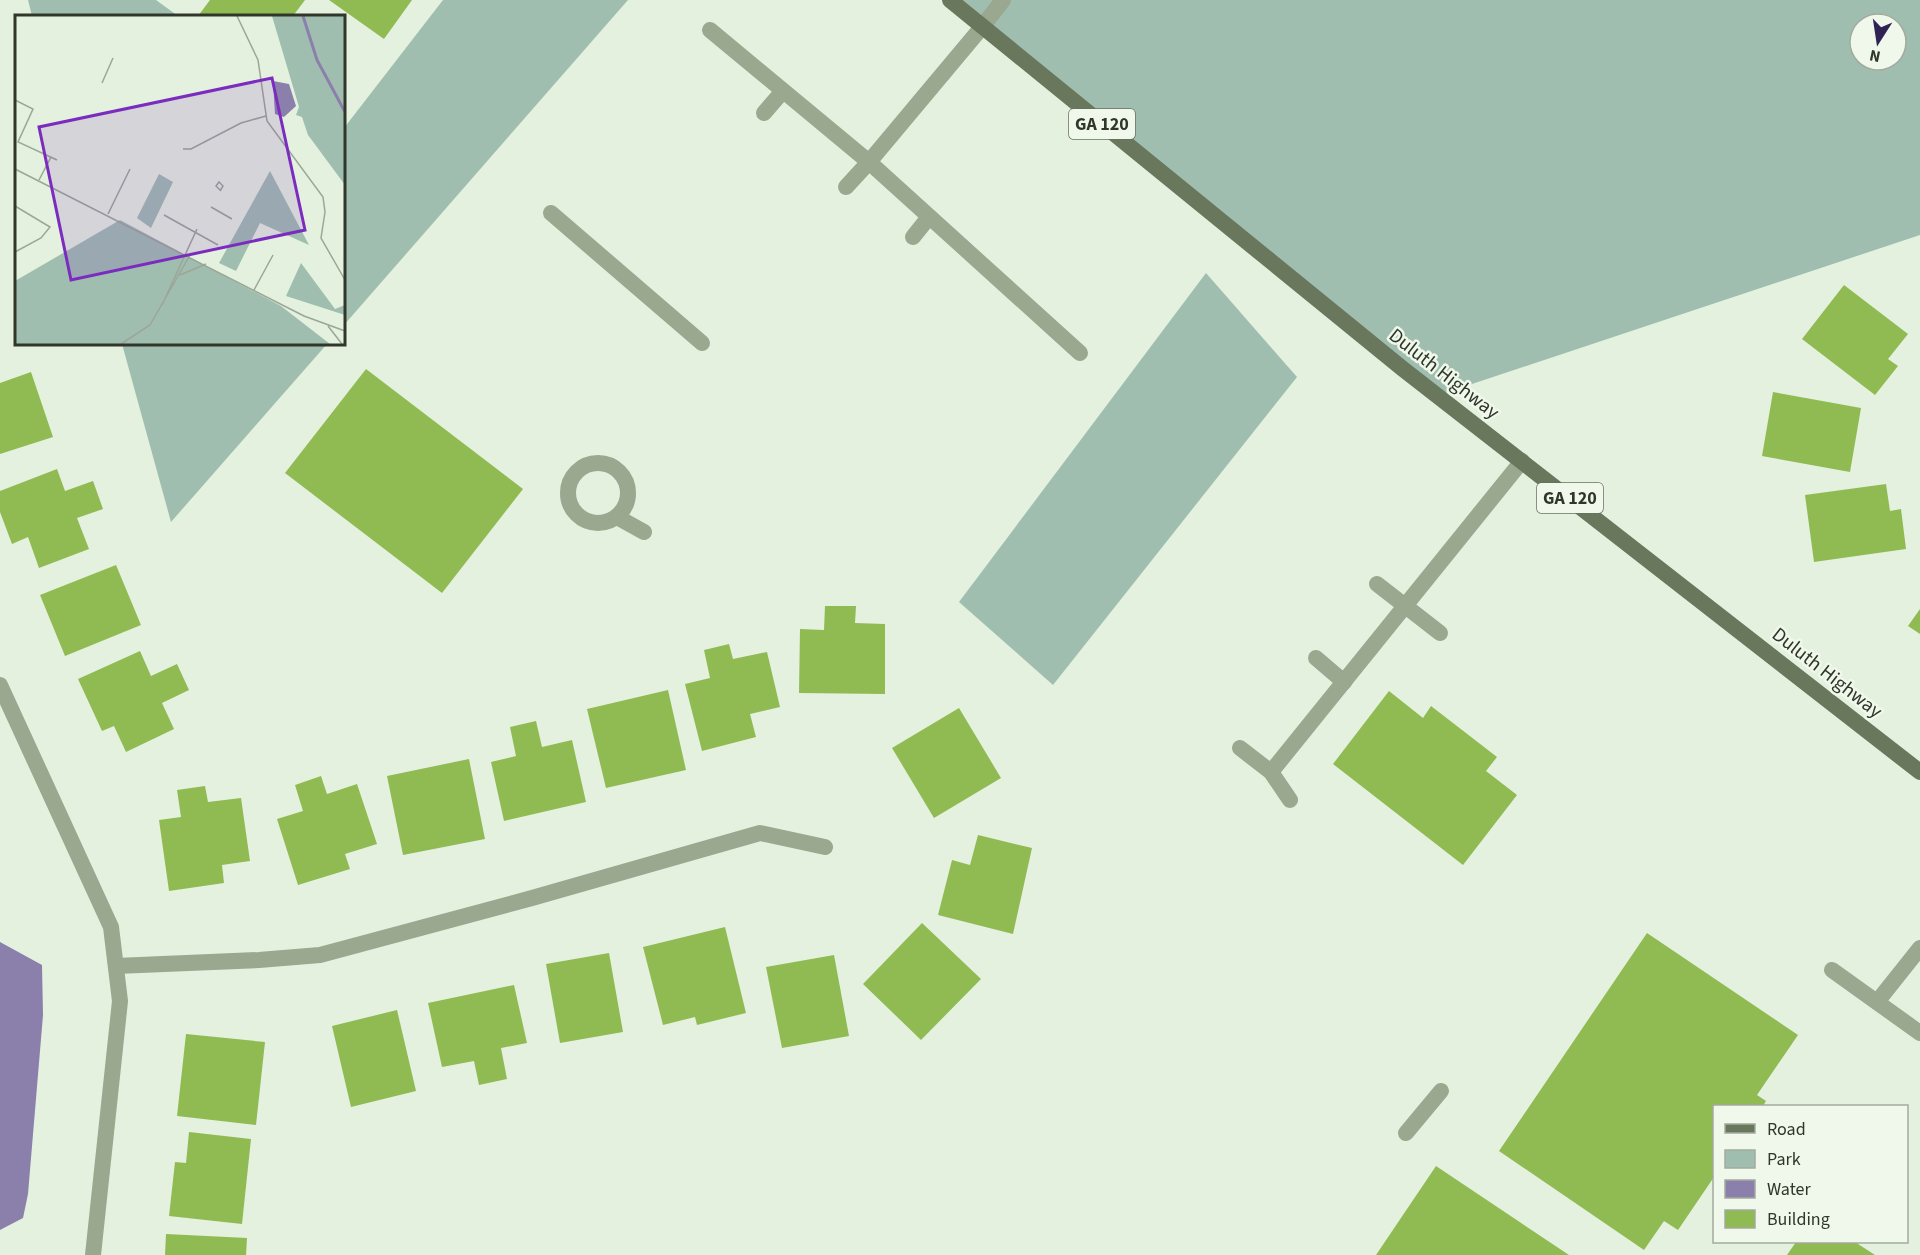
<svg xmlns="http://www.w3.org/2000/svg" width="1920" height="1255" viewBox="0 0 1920 1255" font-family="'Source Sans 3',sans-serif">
	<rect width="100%" height="100%" fill="#e4f1df"/>
	<g fill="#a0beaf" fill-rule="evenodd">
		<polygon points="28,0 156,0 178,16 32,16"/>
		<polygon points="443,0 628,0 344,325 344,128"/>
		<path d="M962 0H1920V235L1439 395ZM1860 24H1896V60H1860Z"/>
		<polygon points="1206,273 1297,377 1053,685 959,602"/>
		<polygon points="122,344 327,344 171,522"/>
	</g>
	<polygon fill="#8a80ab" points="0,942 42,965 43,1015 28,1194 23,1218 0,1230"/>
	<g fill="#90bb53">
		<polygon points="210,0 305,0 293,16 198,16"/>
		<polygon points="329,0 412,0 384,39"/>
		<polygon points="1844,285 1908,334 1888,359 1898,366 1875,395 1802,339"/>
		<polygon points="366,369 523,489 442,593 285,473"/>
		<polygon points="31,372 53,437 0,454 0,383"/>
		<polygon points="1773,392 1861,408 1850,472 1762,456"/>
		<polygon points="57,469 65,491 93,481 103,509 77,518 89,549 39,568 28,537 12,544 0,512 0,491"/>
		<polygon points="1886,484 1890,511 1901,509 1906,549 1814,562 1805,495"/>
		<polygon points="116,565 141,625 65,656 40,595"/>
		<polygon points="825,606 856,606 855,623 885,624 885,694 799,693 800,629 824,630"/>
		<polygon points="1920,609 1920,634 1908,626"/>
		<polygon points="729,644 733,659 767,652 780,707 750,714 756,737 702,751 685,684 710,678 704,650"/>
		<polygon points="140,651 151,676 177,664 189,690 162,703 174,729 126,752 114,726 102,731 78,679"/>
		<polygon points="668,690 686,770 606,788 587,709"/>
		<polygon points="1389,691 1423,718 1431,706 1497,757 1486,771 1517,795 1463,865 1333,764"/>
		<polygon points="959,708 1001,778 934,818 892,748"/>
		<polygon points="536,721 542,747 572,740 586,802 504,821 491,762 516,756 510,727"/>
		<polygon points="469,759 485,839 403,855 387,776"/>
		<polygon points="321,776 327,794 357,784 377,844 345,854 350,869 298,885 277,819 303,811 295,785"/>
		<polygon points="205,786 208,802 241,798 250,861 222,865 224,883 169,891 159,820 181,817 177,790"/>
		<polygon points="978,835 1032,848 1013,934 938,915 952,860 970,865"/>
		<polygon points="922,923 981,979 921,1040 863,984"/>
		<polygon points="725,927 746,1013 697,1025 695,1017 663,1025 643,947"/>
		<polygon points="1647,933 1798,1035 1757,1095 1766,1101 1763,1106 1714,1106 1714,1177 1678,1230 1664,1221 1644,1250 1499,1151"/>
		<polygon points="609,953 623,1032 560,1043 546,964"/>
		<polygon points="834,955 849,1036 782,1048 766,967"/>
		<polygon points="514,985 527,1043 501,1048 507,1079 479,1085 474,1061 442,1067 428,1003"/>
		<polygon points="397,1010 416,1091 351,1107 332,1026"/>
		<polygon points="186,1034 265,1042 256,1125 177,1116"/>
		<polygon points="189,1132 251,1139 242,1224 169,1216 175,1162 186,1163"/>
		<polygon points="1436,1166 1569,1255 1376,1255"/>
		<polygon points="166,1234 247,1238 246,1255 165,1255"/>
		<polygon points="1796,1242 1855,1242 1875,1255 1787,1255"/>
	</g>
	<g fill="none" stroke-linecap="round" stroke-linejoin="round">
		<g stroke="#99a88f" stroke-width="16">
			<polyline points="710,30 869,162 1080,353"/>
			<polyline points="764,113 783,91"/>
			<polyline points="846,187 869,162 982,27"/>
			<polyline points="551,213 702,343"/>
			<polyline points="913,237 929,217"/>
			<circle cx="598" cy="493" r="30"/>
			<polyline points="617,517 644,532"/>
			<polyline points="1377,584 1440,633"/>
			<polyline points="1316,658 1344,682"/>
			<polyline points="1240,748 1271,772 1290,800"/>
			<polyline points="1271,772 1522,461"/>
			<polyline points="1832,970 1920,1033"/>
			<polyline points="1877,1002 1920,948"/>
			<polyline points="1406,1133 1441,1091"/>
		</g>
		<g stroke="#99a88f" stroke-width="16">
			<polyline points="982,27 1003,0"/>
			<polyline points="0,685 111,927 120,1001 93,1255"/>
			<polyline points="116,966 259,960 320,955 532,898 760,833 825,847"/>
		</g>
		<polyline stroke="#69775d" stroke-width="16" points="950,0 1403,369 1920,772"/>
	</g>
	<g text-anchor="middle" dominant-baseline="central" stroke-width="5" stroke-linejoin="round" paint-order="stroke">
		<g fill="#eff8eb" stroke="#697064" stroke-width="1.5">
			<rect x="1069" y="109" width="66" height="30" rx="4.5"/>
			<rect x="1537" y="483" width="66" height="30" rx="4.5"/>
		</g>
		<g font-size="18" font-weight="bold" fill="#30362a">
			<text x="1102" y="124">GA 120</text>
			<text x="1570" y="498">GA 120</text>
		</g>
		<g font-size="20" fill="#30362a" stroke="#eff8eb">
			<text transform="translate(1444 374) rotate(38)">Duluth Highway</text>
			<text transform="translate(1827 673) rotate(38)">Duluth Highway</text>
		</g>
	</g>
	<g transform="translate(15 15)">
		<rect width="330" height="330" fill="#e4f1df"/>
		<path d="M257 1H330V170L293 120 287 102 281 100 284 92ZM255 156 294 230 245 208 221 256 204 248ZM144 159 158 167 136 213 122 203ZM105 205 266 291 315 329H0V266ZM286 248 320 294 330 290V300L271 281Z" fill="#a0beaf"/>
		<path d="M258 66 274 69 281 91 269 102 260 99Z" fill="#8a80ab"/>
		<path fill="none" stroke="#8a80ab" stroke-width="3" d="M288 1 302 45 330 97"/>
		<path fill="none" stroke="#9ca697" stroke-width="1.5" d="M222 1 243 45 252 106 308 182 310 197 306 223 330 265M87 68 98 43M0 85 18 94 3 127 42 145M168 134H176L226 108 251 101M0 154 289 301 330 316M24 165 36 142M205 176 208 171 204 167 201 171 205 175M0 191 35 212 26 223 0 237M196 192 217 204M93 199 115 154M149 200 203 230M165 260 191 249M239 275 258 240M147 290 182 214M313 311 327 329M106 329 135 310 175 240"/>
		<path fill="#7b2cbf" fill-opacity="0.15" stroke="#7b2cbf" stroke-width="3" d="M257 63 290 215 56 265 24 112Z"/>
		<rect width="330" height="330" fill="none" stroke="#30362a" stroke-width="3"/>
	</g>
	<rect x="1713" y="1105" width="195" height="138" fill="#eff8eb" stroke="#a3aa9e" stroke-width="1.5"/>
	<rect x="1725" y="1124" width="30" height="9" fill="#69775d" stroke="#a3aa9e" stroke-width="1.5"/>
	<text x="1767" y="1135" font-size="18" fill="#30362a">Road</text>
	<rect x="1725" y="1150" width="30" height="18" fill="#a0beaf" stroke="#a3aa9e" stroke-width="1.5"/>
	<text x="1767" y="1165" font-size="18" fill="#30362a">Park</text>
	<rect x="1725" y="1180" width="30" height="18" fill="#8a80ab" stroke="#a3aa9e" stroke-width="1.5"/>
	<text x="1767" y="1195" font-size="18" fill="#30362a">Water</text>
	<rect x="1725" y="1210" width="30" height="18" fill="#90bb53" stroke="#a3aa9e" stroke-width="1.5"/>
	<text x="1767" y="1225" font-size="18" fill="#30362a">Building</text>
	<g transform="translate(1878 42) rotate(192)"><circle r="28" fill="#eff8eb" stroke="#a3aa9e" stroke-width="1.5"/>
	<path d="M0-4.5L10 22L0 15L-10 22Z" fill="#2f2354"/>
	<text y="-9" font-size="16" font-weight="bold" text-anchor="middle" fill="#30362a">N</text>
	</g>
</svg>
